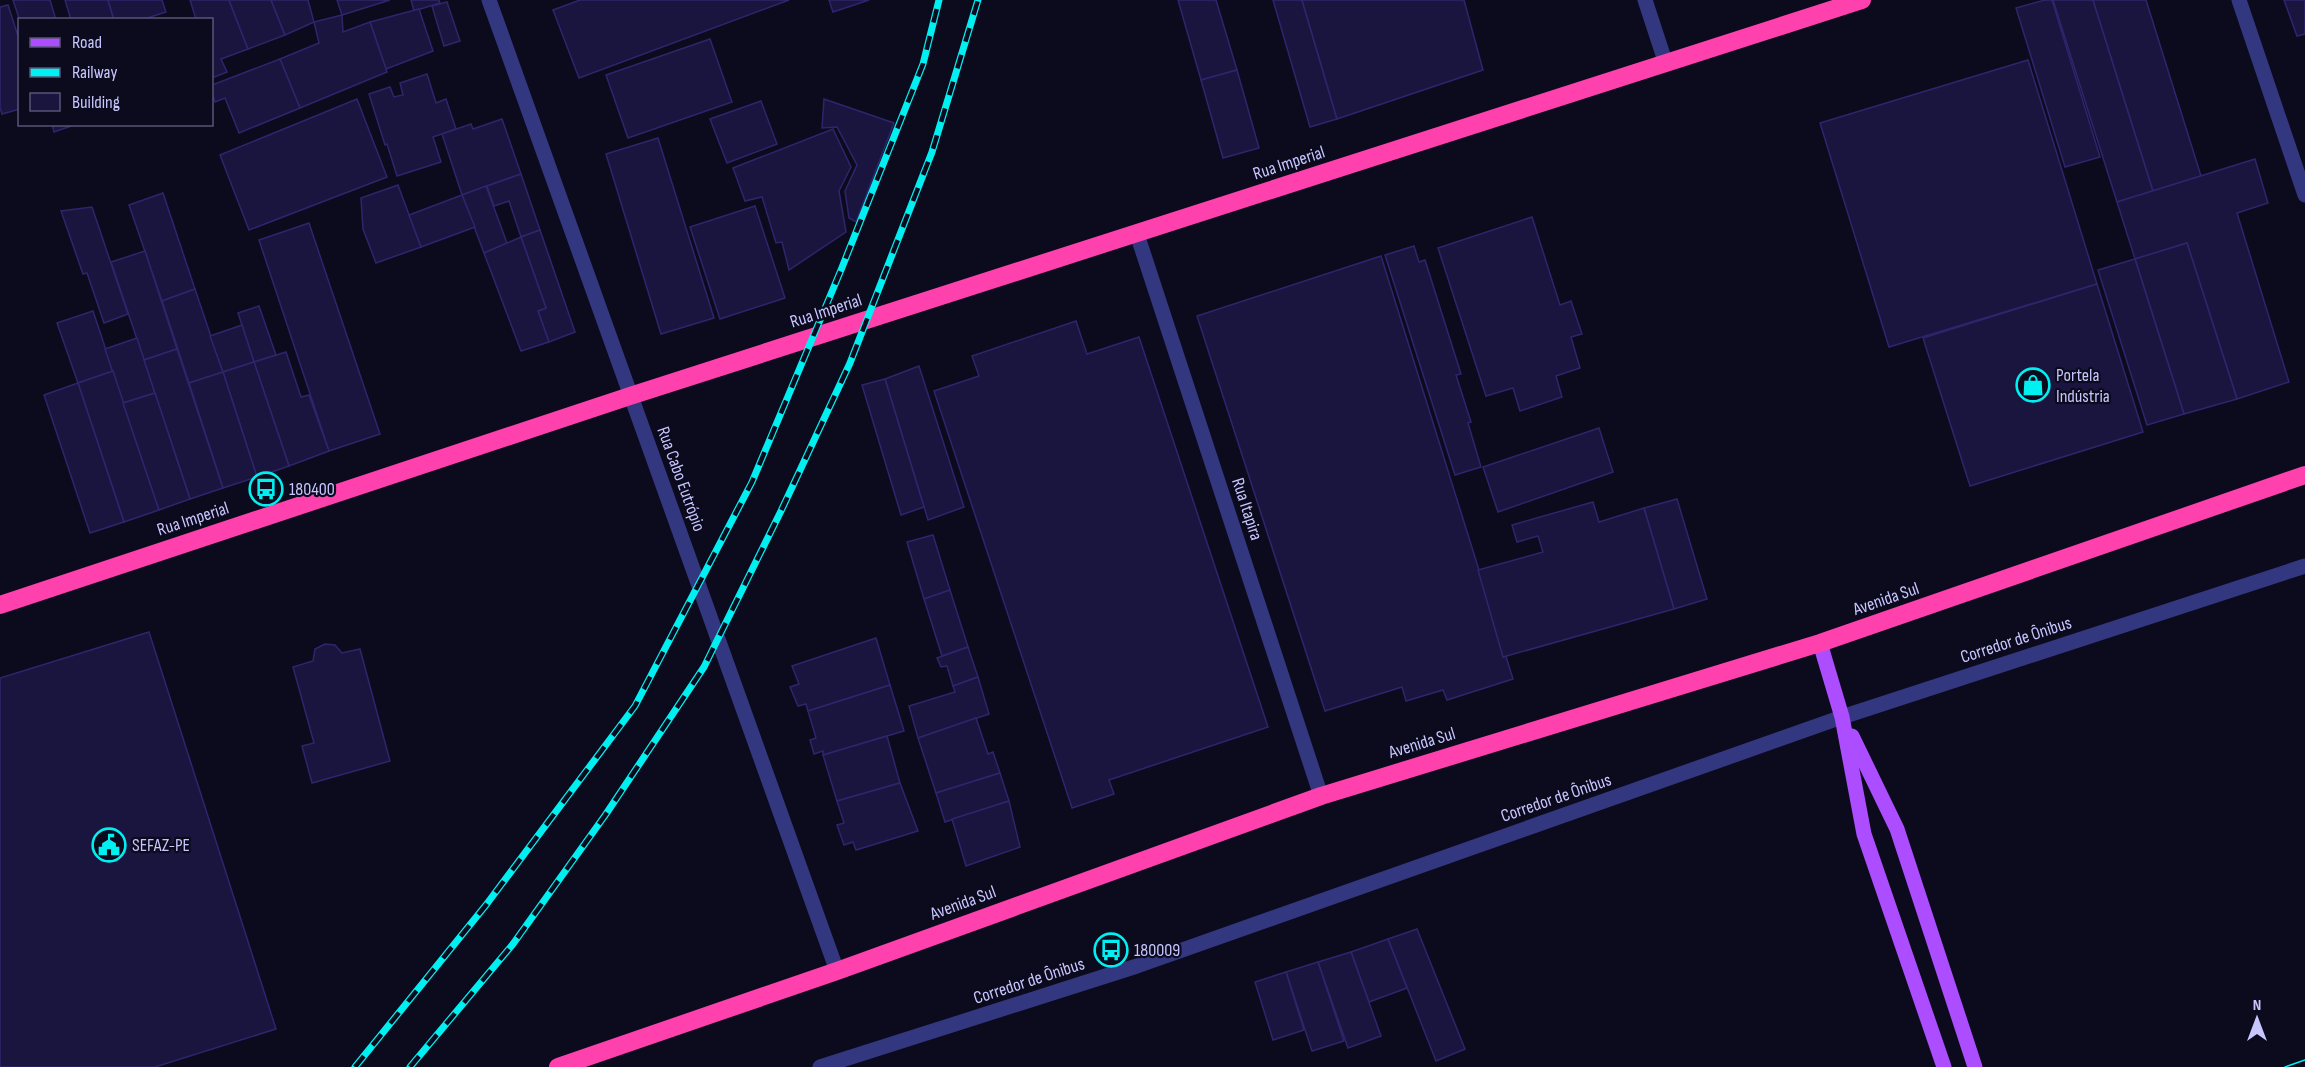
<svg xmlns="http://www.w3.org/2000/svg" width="2305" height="1067" viewBox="0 0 2305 1067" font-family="'Sofia Sans Condensed',sans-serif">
	<rect width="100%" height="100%" fill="#0c0a1d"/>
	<g fill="#1a153f" stroke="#2d266c" stroke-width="1.5">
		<polygon points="13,0 50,0 56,20 20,20 20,21"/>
		<polygon points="65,0 108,0 114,20 71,20"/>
		<polygon points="108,0 162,0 166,12 141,20 114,20"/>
		<polygon points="190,0 229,0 248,49 221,59 227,72 212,78 212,20 194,20 196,19"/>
		<polygon points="229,0 271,0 285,35 248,49"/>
		<polygon points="271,0 308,0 314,22 285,35"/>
		<polygon points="337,0 390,0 342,15"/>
		<polygon points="411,0 439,0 440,3 414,11"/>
		<polygon points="580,0 789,0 579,78 553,10"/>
		<polygon points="829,0 869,0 833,12"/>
		<polygon points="1178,0 1216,0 1237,70 1201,80"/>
		<polygon points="1273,0 1302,0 1337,119 1310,127"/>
		<polygon points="1302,0 1464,0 1483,70 1337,119"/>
		<polygon points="2045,0 2052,0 2100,157 2065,167 2016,8"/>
		<polygon points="2053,0 2093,0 2153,191 2117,202"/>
		<polygon points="2093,0 2146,0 2201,176 2153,191"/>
		<polygon points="2284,0 2305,0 2305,34 2297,36"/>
		<polygon points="447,2 460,41 444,46 432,6"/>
		<polygon points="8,5 20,42 20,109 2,114 0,108 0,7"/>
		<polygon points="419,9 433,51 386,69 370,22"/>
		<polygon points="342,15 343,32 370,22 387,72 300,108 280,59 319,43 314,22"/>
		<polygon points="710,39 732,102 628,138 606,75"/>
		<polygon points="280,59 300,108 239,133 225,98 215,102 212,93 212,85"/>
		<polygon points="2028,60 2097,284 1889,347 1820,123"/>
		<polygon points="1237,70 1259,148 1223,158 1201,80"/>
		<polygon points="427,74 436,103 446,99 456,129 433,137 441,162 397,176 387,144 385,145 369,94 390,87 394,97 403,95 400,83"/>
		<polygon points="357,99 387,177 249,230 220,155"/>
		<polygon points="824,99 894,123 856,222 849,218 845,191 857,165 837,127 822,128"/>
		<polygon points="761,101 777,144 727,163 710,119"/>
		<polygon points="502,119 521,174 462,195 442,134 471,124 473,129"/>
		<polygon points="52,124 77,124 54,132"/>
		<polygon points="833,129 851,167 839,191 846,232 789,270 782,242 776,243 762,197 745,201 733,168"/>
		<polygon points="658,138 714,318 661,334 606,154"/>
		<polygon points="2255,159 2268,203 2237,213 2289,382 2237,399 2187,243 2135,259 2117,202"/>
		<polygon points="521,174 540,230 521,237 509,201 494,206 487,186"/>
		<polygon points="398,185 421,247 376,263 363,229 361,198"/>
		<polygon points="486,186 507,243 484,253 462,195"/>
		<polygon points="163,193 195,289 162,301 129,205"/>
		<polygon points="462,195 475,227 421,247 409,215"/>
		<polygon points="755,206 785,298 720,319 690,227"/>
		<polygon points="92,207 128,314 104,323 87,273 83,274 61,211"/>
		<polygon points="1532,217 1560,305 1571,301 1582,334 1571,337 1580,368 1556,376 1562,397 1520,411 1513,388 1486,396 1438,248"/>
		<polygon points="309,223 380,434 329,451 259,240"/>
		<polygon points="540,230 575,332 549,342 538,311 546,308 521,237"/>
		<polygon points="521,237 546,308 538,311 549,342 521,351 484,253"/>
		<polygon points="2187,243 2237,399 2184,414 2135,259"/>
		<polygon points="1414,246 1419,262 1425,260 1461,374 1456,375 1471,422 1468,423 1481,467 1455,475 1385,255"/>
		<polygon points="145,251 177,349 144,360 111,262"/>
		<polygon points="1381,256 1513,679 1447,700 1443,690 1406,701 1402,687 1325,711 1197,316"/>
		<polygon points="2135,259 2184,414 2147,425 2098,270"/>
		<polygon points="2097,284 2143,432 1970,486 1923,338"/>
		<polygon points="195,289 223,372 189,383 162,301"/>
		<polygon points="259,306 276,355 254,362 238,313"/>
		<polygon points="93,311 113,371 78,383 57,323"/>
		<polygon points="1076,321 1087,354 1139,337 1268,727 1109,780 1114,794 1072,808 934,391 979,376 972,356"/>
		<polygon points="242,325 254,362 223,372 210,336"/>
		<polygon points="137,338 155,393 123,403 105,349"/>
		<polygon points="177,349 223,488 190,499 144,360"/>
		<polygon points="286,352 301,397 309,395 329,451 289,466 254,362"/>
		<polygon points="254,362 289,466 257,477 223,372"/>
		<polygon points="919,366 964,507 928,520 885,379"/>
		<polygon points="113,371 159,510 124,522 78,383"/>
		<polygon points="223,372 257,477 223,488 189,383"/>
		<polygon points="885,379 924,507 901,515 862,385"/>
		<polygon points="78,383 124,522 90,533 44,395"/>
		<polygon points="155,393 190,499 159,510 123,403"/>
		<polygon points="1599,428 1613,472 1498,512 1483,467"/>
		<polygon points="1677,499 1707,599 1674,609 1644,508"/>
		<polygon points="1593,502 1599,522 1644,508 1674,609 1503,657 1478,570 1543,552 1538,536 1517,542 1512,525"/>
		<polygon points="933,535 950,590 924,599 907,542"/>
		<polygon points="950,590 968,647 942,656 924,599"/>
		<polygon points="149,632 276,1029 155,1067 0,1067 0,678"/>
		<polygon points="876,638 890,685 808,711 806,704 798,706 790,687 799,684 792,666"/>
		<polygon points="325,644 335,645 342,653 360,649 390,761 312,783 302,746 314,743 293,667 313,661 315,649"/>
		<polygon points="968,647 978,677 953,686 947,666 941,667 937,658"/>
		<polygon points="978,677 989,714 918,738 909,706 955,692 953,686"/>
		<polygon points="890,685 904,731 823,755 823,751 814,754 810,740 816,738 808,711"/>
		<polygon points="976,718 988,754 993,752 1000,773 936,793 918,738"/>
		<polygon points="887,736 900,783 837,801 823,755"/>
		<polygon points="1000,773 1009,801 945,822 936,793"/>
		<polygon points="900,783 918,831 856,850 853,842 844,845 837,825 844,823 837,801"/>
		<polygon points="1009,801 1020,847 966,866 952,819"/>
		<polygon points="1417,929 1465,1049 1436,1061 1388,939"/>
		<polygon points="1388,939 1407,988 1369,1002 1351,952"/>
		<polygon points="1351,952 1381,1036 1348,1048 1318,962"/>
		<polygon points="1318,962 1344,1041 1312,1051 1286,972"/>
		<polygon points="1286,972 1304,1030 1273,1040 1255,982"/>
	</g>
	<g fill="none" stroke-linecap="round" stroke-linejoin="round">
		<g stroke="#33377f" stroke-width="15">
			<polyline points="489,0 837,971"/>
			<polyline points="1645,0 1666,64"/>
			<polyline points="2239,0 2305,195"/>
			<polyline points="1137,234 1321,796"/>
			<polyline points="820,1067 1137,966 1842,717 2305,566"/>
		</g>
		<g stroke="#ac4dff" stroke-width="15">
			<polyline points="1820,643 1842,717 1864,834 1944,1067"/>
			<polyline points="1852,736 1897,829 1975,1067"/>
		</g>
		<g stroke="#ff41ae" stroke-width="18">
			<polyline points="0,605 630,396 1862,0"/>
			<polyline points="558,1067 837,971 1321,796 1820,643 2305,475"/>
		</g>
		<polyline stroke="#00f0f1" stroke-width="1.5" points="2285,1067 2305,1060"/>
		<g stroke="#00f0f1" stroke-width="7">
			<g id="rail">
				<polyline points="355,1067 486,905 635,706 752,482 841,270 923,64 939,0"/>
				<polyline points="410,1067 513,944 606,814 704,667 781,511 850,363 932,152 978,0"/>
			</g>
		</g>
		<use href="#rail" stroke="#0c0a1d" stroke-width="4.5" stroke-dasharray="14" stroke-linecap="butt"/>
	</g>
	<defs>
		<g id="shop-ring" transform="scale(1.725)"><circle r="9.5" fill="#0c0a1d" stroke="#00f0f1" stroke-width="1.5"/><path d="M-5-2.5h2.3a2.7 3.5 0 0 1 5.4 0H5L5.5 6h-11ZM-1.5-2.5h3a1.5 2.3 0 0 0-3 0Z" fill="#00f0f1"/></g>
		<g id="bus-ring" transform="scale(1.725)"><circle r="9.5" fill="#0c0a1d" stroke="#00f0f1" stroke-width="1.5"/><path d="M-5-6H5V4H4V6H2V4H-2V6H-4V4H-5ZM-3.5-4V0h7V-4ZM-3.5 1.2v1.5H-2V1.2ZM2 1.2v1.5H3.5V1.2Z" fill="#00f0f1"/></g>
		<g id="civic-ring" transform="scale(1.725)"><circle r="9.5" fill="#0c0a1d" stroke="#00f0f1" stroke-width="1.5"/><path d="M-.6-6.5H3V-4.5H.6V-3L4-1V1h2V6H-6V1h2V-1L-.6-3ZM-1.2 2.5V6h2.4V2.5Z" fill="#00f0f1"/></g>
	</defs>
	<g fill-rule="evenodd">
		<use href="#shop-ring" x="2033" y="385"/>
		<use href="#bus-ring" x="266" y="489"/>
		<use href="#civic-ring" x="109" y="845"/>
		<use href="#bus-ring" x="1111" y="950"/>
	</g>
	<g text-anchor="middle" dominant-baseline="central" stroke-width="4.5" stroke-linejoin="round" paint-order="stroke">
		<g font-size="18" fill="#c7c6ff" stroke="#0c0a1d">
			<text transform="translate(1289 163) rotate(-18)">Rua Imperial</text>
			<text transform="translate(826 311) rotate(-18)">Rua Imperial</text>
			<text transform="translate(681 479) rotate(70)">Rua Cabo Eutrópio</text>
			<text transform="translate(1247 509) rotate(72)">Rua Itapira</text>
			<text transform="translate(193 519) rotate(-18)">Rua Imperial</text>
			<text transform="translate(1886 599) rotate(-19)">Avenida Sul</text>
			<text transform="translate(2016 640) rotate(-18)">Corredor de Ônibus</text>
			<text transform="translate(1422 743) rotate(-17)">Avenida Sul</text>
			<text transform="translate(1556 798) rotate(-19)">Corredor de Ônibus</text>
			<text transform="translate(963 903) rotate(-20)">Avenida Sul</text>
			<text transform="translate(1029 981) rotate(-18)">Corredor de Ônibus</text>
		</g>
		<g font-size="18" fill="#c7c6ff" stroke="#0c0a1d" text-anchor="start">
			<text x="2056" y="375">Portela<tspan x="2056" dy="21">Indústria</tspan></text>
			<text x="289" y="489">180400</text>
			<text x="132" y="845">SEFAZ-PE</text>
			<text x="1134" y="950">180009</text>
		</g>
	</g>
	<rect x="18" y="18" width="195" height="108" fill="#0c0a1d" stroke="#575577" stroke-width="1.5"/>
	<rect x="30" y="38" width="30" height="9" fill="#ac4dff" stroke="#575577" stroke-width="1.5"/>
	<text x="72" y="48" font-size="18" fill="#c7c6ff">Road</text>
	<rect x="30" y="68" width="30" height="9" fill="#00f0f1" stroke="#575577" stroke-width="1.5"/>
	<text x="72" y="78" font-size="18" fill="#c7c6ff">Railway</text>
	<rect x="30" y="93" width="30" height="18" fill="#1a153f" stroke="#575577" stroke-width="1.5"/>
	<text x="72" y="108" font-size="18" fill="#c7c6ff">Building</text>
	<g transform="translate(2257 1019)" stroke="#0c0a1d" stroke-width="4.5" paint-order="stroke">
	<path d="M0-4.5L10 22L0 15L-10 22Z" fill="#c7c6ff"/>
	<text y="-9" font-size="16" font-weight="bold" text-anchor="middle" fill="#c7c6ff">N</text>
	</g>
</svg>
